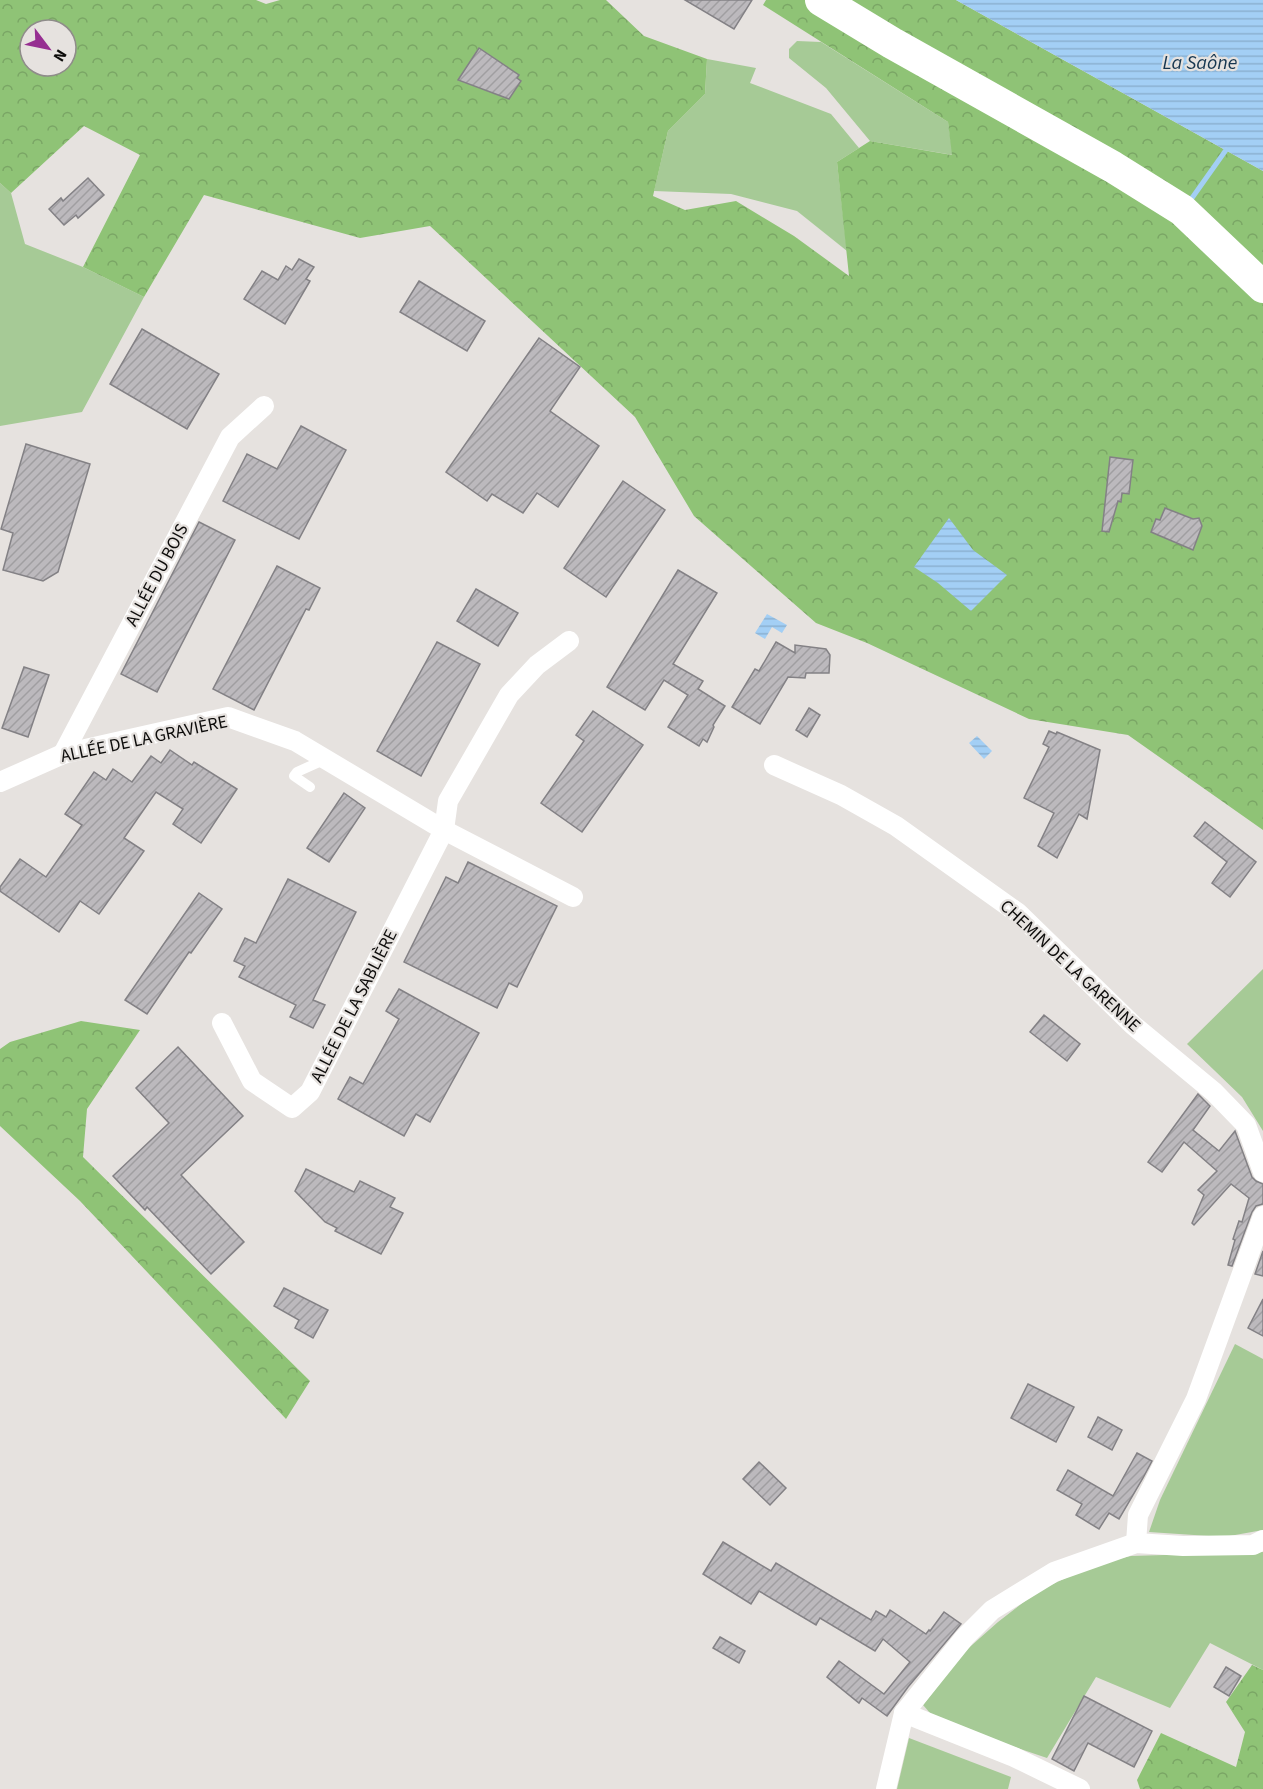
<svg xmlns="http://www.w3.org/2000/svg" width="1263" height="1789" viewBox="0 0 1263 1789" font-family="'Source Sans 3',sans-serif">
	<defs>
		<pattern id="forest-crowns" width="20" height="18" patternUnits="userSpaceOnUse" patternTransform="scale(1.5)"><rect width="20" height="18" fill="#8fc376"/><path d="M2 6a3 3 0 1 1 6 0M12 15a3 3 0 1 1 6 0" fill="none" stroke="#7aa665"/></pattern>
		<pattern id="water-rules" width="6" height="5" patternUnits="userSpaceOnUse" patternTransform="scale(1.5)"><rect width="6" height="5" fill="#a3cff5"/><path d="M0 2.5h6" fill="none" stroke="#8bb1d1"/></pattern>
		<pattern id="building-hatch" width="6" height="6" patternUnits="userSpaceOnUse" patternTransform="scale(1.5)"><rect width="6" height="6" fill="#bcb9bd"/><path d="M-1 1l2-2M0 6l6-6M5 7l2-2" fill="none" stroke="#a09ea1"/></pattern>
	</defs>
	<rect width="100%" height="100%" fill="#e6e2df"/>
	<g fill="#a6ca96">
		<polygon points="797,41 821,42 948,122 953,155 870,141 826,88 789,58 789,49"/>
		<polygon points="707,59 756,68 750,83 831,114 859,148 837,162 847,251 797,211 731,194 654,191 668,131 705,94"/>
		<polygon points="0,183 11,193 25,244 83,267 144,297 82,412 0,426"/>
		<polygon points="1263,969 1263,1131 1242,1097 1187,1044"/>
		<polygon points="1235,1344 1263,1359 1263,1530 1224,1537 1149,1532 1160,1500"/>
		<polygon points="1263,1552 1263,1670 1210,1643 1170,1708 1096,1677 1047,1758 937,1721 923,1705 963,1653 998,1622 1038,1591 1098,1563 1131,1556"/>
		<polygon points="909,1738 1011,1777 1008,1789 897,1789"/>
	</g>
	<g fill="url(#forest-crowns)" fill-rule="evenodd">
		<path d="M0 0H256L266 4 280 0H606L644 36 707 59 705 94 668 131 653 196 685 210 736 201 794 236 849 276 837 162 870 141 952 155 948 122 763 5 766 0H956L1263 171V830L1128 735 1029 719 867 643 816 623 694 516 635 417 430 226 360 238 204 195 144 297 83 267 140 155 84 126 11 193 0 183ZM30 30H66V66H30Z"/>
		<polygon points="81,1021 140,1030 87,1109 83,1157 310,1381 286,1419 80,1201 0,1126 0,1049 10,1042"/>
		<polygon points="1252,1665 1263,1670 1263,1789 1140,1789 1137,1780 1161,1733 1236,1767 1245,1732 1226,1702"/>
	</g>
	<g fill="url(#water-rules)">
		<polygon points="956,0 1263,0 1263,171"/>
		<polygon points="949,518 973,550 1007,575 971,611 938,583 914,567"/>
		<polygon points="767,614 787,625 782,633 772,627 765,639 755,633"/>
		<polygon points="977,736 992,751 984,759 969,743"/>
	</g>
	<g fill="none" stroke-linecap="round" stroke-linejoin="round">
		<polyline stroke="#a3cff5" stroke-width="5" points="1192,198 1226,150"/>
	</g>
	<g fill="url(#building-hatch)" stroke="#838185" stroke-width="1.5">
		<polygon points="685,0 752,0 734,29"/>
		<polygon points="479,48 519,75 517,78 521,81 509,99 458,80"/>
		<polygon points="88,178 104,195 78,218 76,215 64,225 49,209 61,198 63,201"/>
		<polygon points="299,259 314,267 306,279 310,281 285,324 244,299 262,271 278,280 286,266 292,270"/>
		<polygon points="419,281 485,321 467,351 400,312"/>
		<polygon points="142,329 219,374 187,429 110,384"/>
		<polygon points="539,338 580,367 550,411 599,446 558,507 537,493 523,513 492,494 487,501 446,472"/>
		<polygon points="301,426 346,450 299,539 223,501 247,454 277,469"/>
		<polygon points="26,444 90,464 58,572 43,581 3,570 13,533 1,529"/>
		<polygon points="1110,457 1133,460 1129,494 1122,493 1121,502 1118,501 1109,532 1102,531"/>
		<polygon points="623,481 665,510 606,597 564,568"/>
		<polygon points="1165,508 1193,519 1199,518 1202,526 1193,550 1151,532 1156,519 1160,520"/>
		<polygon points="199,522 235,540 157,692 121,674"/>
		<polygon points="277,566 320,588 309,610 306,609 254,710 213,689"/>
		<polygon points="678,570 717,593 673,664 703,681 698,689 725,706 713,725 714,727 707,742 703,739 699,746 668,727 688,695 664,680 645,710 607,687"/>
		<polygon points="476,589 518,613 498,646 457,621"/>
		<polygon points="437,642 480,664 421,776 377,751"/>
		<polygon points="776,642 795,653 795,645 826,649 830,655 829,673 806,673 805,678 788,677 760,724 732,707 755,669 759,671"/>
		<polygon points="24,667 49,675 28,737 2,728"/>
		<polygon points="809,708 820,715 807,737 796,730"/>
		<polygon points="593,711 643,745 582,832 541,803 584,741 576,735"/>
		<polygon points="1049,731 1056,734 1057,732 1100,750 1087,819 1079,814 1057,858 1038,846 1054,813 1024,798 1049,747 1043,744"/>
		<polygon points="170,750 192,765 194,762 237,789 201,843 173,824 183,809 156,792 124,838 144,851 99,914 80,901 59,932 0,891 0,887 20,859 46,877 82,825 65,814 94,772 106,780 113,769 132,782 151,756 161,763"/>
		<polygon points="344,793 365,808 329,862 307,848"/>
		<polygon points="1205,822 1256,862 1230,897 1212,883 1227,862 1194,836"/>
		<polygon points="468,862 557,906 517,987 509,983 497,1008 404,962 446,877 458,883"/>
		<polygon points="288,879 356,912 313,1000 325,1005 313,1028 290,1017 296,1005 239,977 245,966 234,961 245,938 256,943"/>
		<polygon points="199,893 222,909 191,953 189,952 147,1014 125,1000"/>
		<polygon points="399,989 479,1033 430,1122 416,1114 404,1136 338,1099 350,1077 363,1084 399,1019 386,1011"/>
		<polygon points="1044,1015 1080,1044 1067,1061 1030,1032"/>
		<polygon points="178,1047 243,1116 181,1175 244,1242 211,1274 147,1207 145,1210 113,1176 169,1123 136,1088"/>
		<polygon points="1198,1094 1210,1106 1193,1130 1219,1151 1235,1131 1252,1177 1256,1181 1263,1184 1263,1204 1256,1206 1252,1212 1232,1266 1228,1265 1235,1240 1233,1239 1239,1221 1242,1222 1249,1198 1231,1184 1194,1225 1192,1223 1204,1195 1198,1190 1217,1171 1184,1142 1162,1172 1148,1162"/>
		<polygon points="306,1169 354,1192 360,1181 395,1198 390,1207 403,1213 381,1254 335,1231 337,1228 325,1222 295,1191"/>
		<polygon points="1263,1251 1263,1276 1255,1274"/>
		<polygon points="284,1288 328,1310 313,1338 295,1328 299,1320 274,1306"/>
		<polygon points="1263,1299 1263,1336 1248,1328"/>
		<polygon points="1028,1384 1074,1407 1056,1442 1011,1418"/>
		<polygon points="1098,1417 1122,1430 1112,1450 1088,1437"/>
		<polygon points="1137,1453 1152,1461 1143,1478 1119,1519 1109,1513 1099,1529 1076,1515 1082,1504 1057,1490 1068,1470 1113,1496"/>
		<polygon points="759,1462 786,1488 770,1505 743,1479"/>
		<polygon points="723,1542 771,1571 776,1563 871,1620 876,1611 886,1617 890,1610 926,1634 929,1630 930,1631 944,1612 961,1624 908,1687 887,1716 862,1698 859,1703 827,1677 839,1661 884,1694 910,1662 883,1639 875,1651 820,1618 816,1625 759,1591 751,1604 703,1574"/>
		<polygon points="720,1637 745,1651 739,1663 713,1648"/>
		<polygon points="1226,1667 1241,1676 1229,1696 1214,1687"/>
		<polygon points="1084,1696 1152,1731 1134,1767 1088,1743 1074,1771 1052,1759"/>
	</g>
	<g fill="none" stroke-linecap="round" stroke-linejoin="round">
		<polyline stroke="#fff" stroke-width="10" points="310,787 294,776 297,772 326,759"/>
		<g stroke="#fff" stroke-width="20">
			<polyline points="63,754 230,437 264,406"/>
			<polyline points="774,765 841,795 896,826 1018,913 1133,1025 1214,1092 1246,1125 1263,1172"/>
			<polyline points="0,782 63,754 228,717 295,741 444,830 573,897"/>
			<polyline points="222,1023 252,1081 292,1108 310,1092 444,830 448,801 509,695 537,665 569,641"/>
			<polyline points="1136,1543 1138,1515 1196,1399 1263,1216"/>
			<polyline points="904,1713 1014,1757 1080,1789"/>
			<polyline points="886,1789 904,1713 965,1637 992,1610 1054,1572 1136,1543 1183,1546 1253,1545 1263,1540"/>
		</g>
		<polyline stroke="#fff" stroke-width="32" points="821,0 892,43 1113,167 1182,210 1263,287"/>
	</g>
	<g text-anchor="middle" dominant-baseline="central" stroke-width="4.5" stroke-linejoin="round" paint-order="stroke">
		<g font-size="18" fill="#0d0c0b" stroke="#e6e2df">
			<text transform="translate(157 575) rotate(-62)">ALLÉE DU BOIS</text>
			<text transform="translate(144 739) rotate(-12)">ALLÉE DE LA GRAVIÈRE</text>
			<text transform="translate(1070 966) rotate(43)">CHEMIN DE LA GARENNE</text>
			<text transform="translate(354 1006) rotate(-63)">ALLÉE DE LA SABLIÈRE</text>
		</g>
		<g font-size="20" font-style="italic" fill="#163650" stroke="#e6e2df">
			<text x="1200" y="63">La Saône</text>
		</g>
	</g>
	<g transform="translate(48 48) rotate(122)"><circle r="28" fill="#e6e2df" stroke="#8f8c8a" stroke-width="1.5"/>
	<path d="M0-4.5L10 22L0 15L-10 22Z" fill="#962e91"/>
	<text y="-9" font-size="16" font-weight="bold" text-anchor="middle" fill="#0d0c0b">N</text>
	</g>
</svg>
